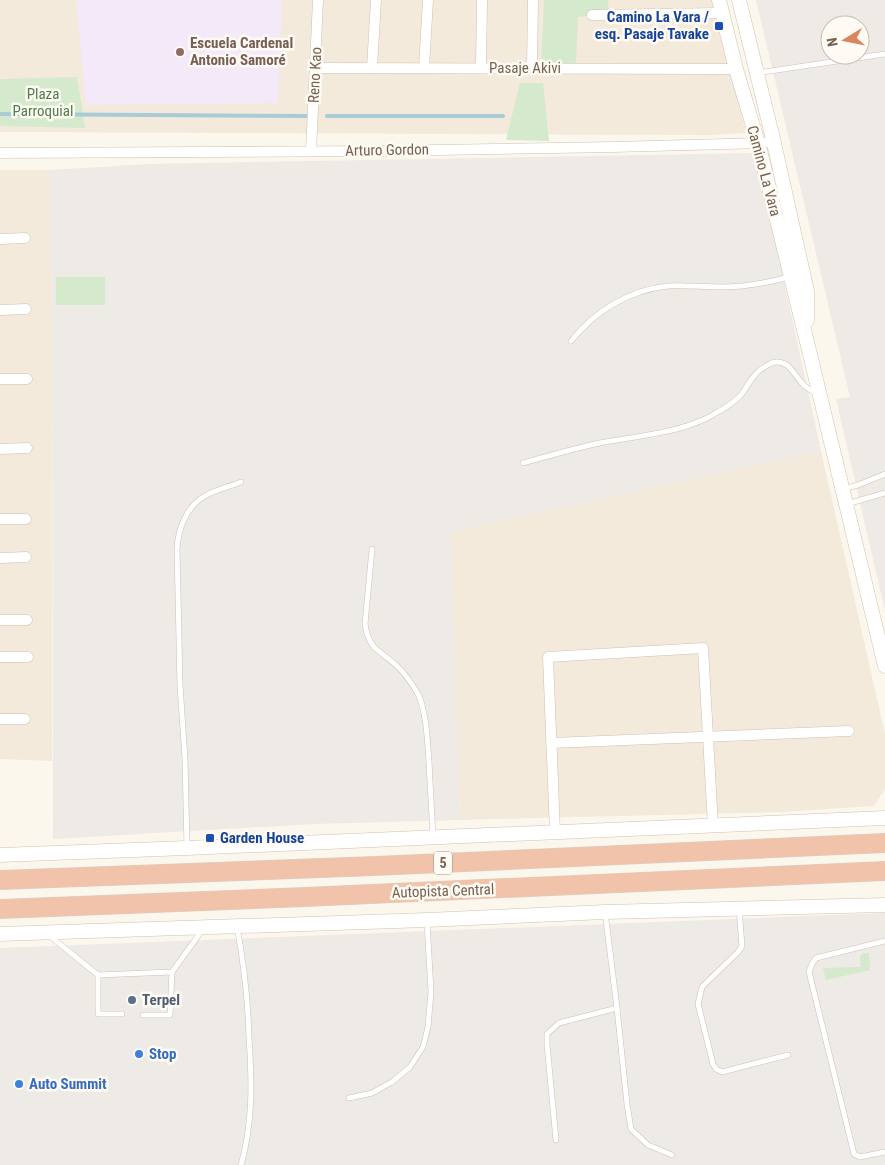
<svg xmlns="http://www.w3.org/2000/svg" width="885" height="1165" viewBox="0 0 885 1165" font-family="'Roboto Condensed',sans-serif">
	<rect width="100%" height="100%" fill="#fcf7ed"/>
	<g fill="#f3eadc">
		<polygon points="0,0 715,0 746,133 709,135 0,132"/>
		<polygon points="0,170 50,170 52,324 52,761 0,759"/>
		<polygon points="821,451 885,734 885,789 874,806 782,812 460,820 450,532"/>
	</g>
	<g fill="#eeeae5" fill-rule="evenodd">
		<path d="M756 0H885V611L836 399 850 397ZM830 25H860V55H830Z"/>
		<polygon points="756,153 821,451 451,532 460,820 314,824 53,839 52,324 50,170 149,164"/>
		<polygon points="885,913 885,1165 0,1165 0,948"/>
	</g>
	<polygon fill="#f4e9f9" points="76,0 282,0 278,103 86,105"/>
	<g fill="#d5e9cc">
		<polygon points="544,0 608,0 609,13 578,17 576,64 541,67"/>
		<polygon points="77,77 85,128 0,126 0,79"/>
		<polygon points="520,83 543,83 549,141 506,140"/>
		<rect x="56" y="277" width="49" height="28"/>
		<polygon points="862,953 869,953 870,970 826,980 823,968 861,967 860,958"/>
	</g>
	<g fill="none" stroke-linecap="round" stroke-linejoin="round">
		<g stroke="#a9cbd6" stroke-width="4">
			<polyline points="0,114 307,116"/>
			<polyline points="327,116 503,116"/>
		</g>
		<g stroke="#cec1b3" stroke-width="6">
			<g id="lane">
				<polyline points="757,73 885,54"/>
				<path d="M571 341C595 311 629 290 668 286 686 285 703 287 721 287 744 287 767 283 789 277"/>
				<path d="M523 463C549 456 575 448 600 443 636 436 674 434 707 418 718 412 730 406 739 397 749 386 751 374 766 366 769 364 773 362 777 362 790 362 794 375 802 383 806 388 812 391 817 394"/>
				<polyline points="843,489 858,485 885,474"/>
				<polyline points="847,504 885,493"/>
				<path d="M372 549 365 624C369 650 379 650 396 665 406 674 413 685 419 696 427 717 427 739 429 761 430 786 432 812 433 838"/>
				<path d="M187 848 185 759 180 685 177 549C178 529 186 508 203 497 214 490 229 487 241 482"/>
				<polyline points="739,909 742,946 738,952 702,987 698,1004 713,1064 716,1069 722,1072 788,1055"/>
				<polyline points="605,912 617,1008 627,1104 631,1129 648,1145 672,1155"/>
				<path d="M237 927C244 964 248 1001 249 1038 252 1081 253 1123 241 1165"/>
				<polyline points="50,936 98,975 172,972 203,929"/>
				<polyline points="885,941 816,958 812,964 809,972 854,1154 860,1157 885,1152"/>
				<polyline points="98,975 98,1014 122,1014"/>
				<polyline points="143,1015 170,1015 172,972"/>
				<polyline points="349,1098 372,1093 392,1082 410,1067 423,1047 428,1027 431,992 427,921"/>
				<polyline points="556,1140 547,1044 547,1034 559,1023 617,1008"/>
			</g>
		</g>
		<g stroke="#cec1b3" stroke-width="11">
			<g id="street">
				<polyline points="592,15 722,13"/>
				<polyline points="315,68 736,69"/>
				<polyline points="372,68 376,0"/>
				<polyline points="424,68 428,0"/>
				<polyline points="481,68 482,0"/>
				<polyline points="532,68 533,0"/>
				<polyline points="311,151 318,0"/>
				<polyline points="0,153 377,151 613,147 764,143"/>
				<polyline points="0,239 25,238"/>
				<polyline points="0,310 26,309"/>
				<polyline points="0,379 27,379"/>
				<polyline points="0,449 27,448"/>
				<polyline points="0,519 26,519"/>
				<polyline points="0,558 26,557"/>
				<polyline points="0,620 27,620"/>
				<polyline points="0,657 28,657"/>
				<polyline points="0,719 25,719"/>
				<polyline points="551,743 849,731"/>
				<polyline points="555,832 548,657 703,648 713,826"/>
			</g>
		</g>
		<g stroke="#d0c2b1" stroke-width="15">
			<g id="secondary">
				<polyline points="719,0 736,69 758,143 807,342 885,666"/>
				<polyline points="739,0 774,143 807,291 807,321"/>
				<polyline points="0,855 187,848 885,818"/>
				<polyline points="0,934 427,920 605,912 885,905"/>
			</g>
		</g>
		<g stroke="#d9d3ce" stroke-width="20">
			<g id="highway">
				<polyline points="0,880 375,866 885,843"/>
				<polyline points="0,909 305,897 885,871"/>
			</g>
		</g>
		<use href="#lane" stroke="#fff" stroke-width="5"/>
		<use href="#street" stroke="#fff" stroke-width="10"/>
		<use href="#secondary" stroke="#fff" stroke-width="14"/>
		<use href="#highway" stroke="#f0c3aa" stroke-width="19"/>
	</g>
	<g fill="#1a4fb4" stroke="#fefbf4" stroke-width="2">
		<rect x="714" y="21" width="10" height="10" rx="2.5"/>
		<rect x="205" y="833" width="10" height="10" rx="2.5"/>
	</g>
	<circle fill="#8d6e63" stroke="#fefbf4" stroke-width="2" cx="180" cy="52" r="5"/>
	<circle fill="#5c6f8a" stroke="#fefbf4" stroke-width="2" cx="132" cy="1000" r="5"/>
	<g fill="#3f7fe0" stroke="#fefbf4" stroke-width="2">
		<circle cx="139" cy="1054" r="5"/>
		<circle cx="19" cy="1084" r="5"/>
	</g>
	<g text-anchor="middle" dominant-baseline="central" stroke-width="5" stroke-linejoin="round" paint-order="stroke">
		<rect fill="#fefbf4" stroke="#9f9082" stroke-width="1" x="434" y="851.5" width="18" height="23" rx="4"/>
		<g font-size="14" font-weight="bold" fill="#766251">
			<text x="443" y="863">5</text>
		</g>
		<g font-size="15" font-weight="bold" fill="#164399" stroke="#fefbf4" text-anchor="end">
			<text x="709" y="17">Camino La Vara /<tspan x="709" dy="17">esq. Pasaje Tavake</tspan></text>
			<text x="220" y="838" text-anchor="start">Garden House</text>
		</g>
		<g font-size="15" font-weight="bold" fill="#785e54" stroke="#fefbf4" text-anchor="start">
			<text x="190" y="43">Escuela Cardenal<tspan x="190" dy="17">Antonio Samoré</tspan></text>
		</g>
		<g font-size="15" fill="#766251" stroke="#fefbf4">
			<text x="525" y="68">Pasaje Akivi</text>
			<text transform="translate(315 75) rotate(-87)">Reno Kao</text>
			<text transform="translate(387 150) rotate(-1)">Arturo Gordon</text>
			<text transform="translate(764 171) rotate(75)">Camino La Vara</text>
			<text transform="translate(443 891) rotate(-2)">Autopista Central</text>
		</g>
		<g font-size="15" fill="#537b49" stroke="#fefbf4">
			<text x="43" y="94">Plaza<tspan x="43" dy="17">Parroquial</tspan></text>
		</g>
		<g font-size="15" font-weight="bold" fill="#4e5e75" stroke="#fefbf4" text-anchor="start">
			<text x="142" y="1000">Terpel</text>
		</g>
		<g font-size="15" font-weight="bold" fill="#366cbe" stroke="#fefbf4" text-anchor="start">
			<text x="149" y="1054">Stop</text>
			<text x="29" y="1084">Auto Summit</text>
		</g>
	</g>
	<g transform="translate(845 40) rotate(260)"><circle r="24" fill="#fefbf4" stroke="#c8beb3"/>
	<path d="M0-4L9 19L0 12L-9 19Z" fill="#db855d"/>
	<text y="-8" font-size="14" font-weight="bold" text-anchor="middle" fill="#766251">N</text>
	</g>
</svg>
